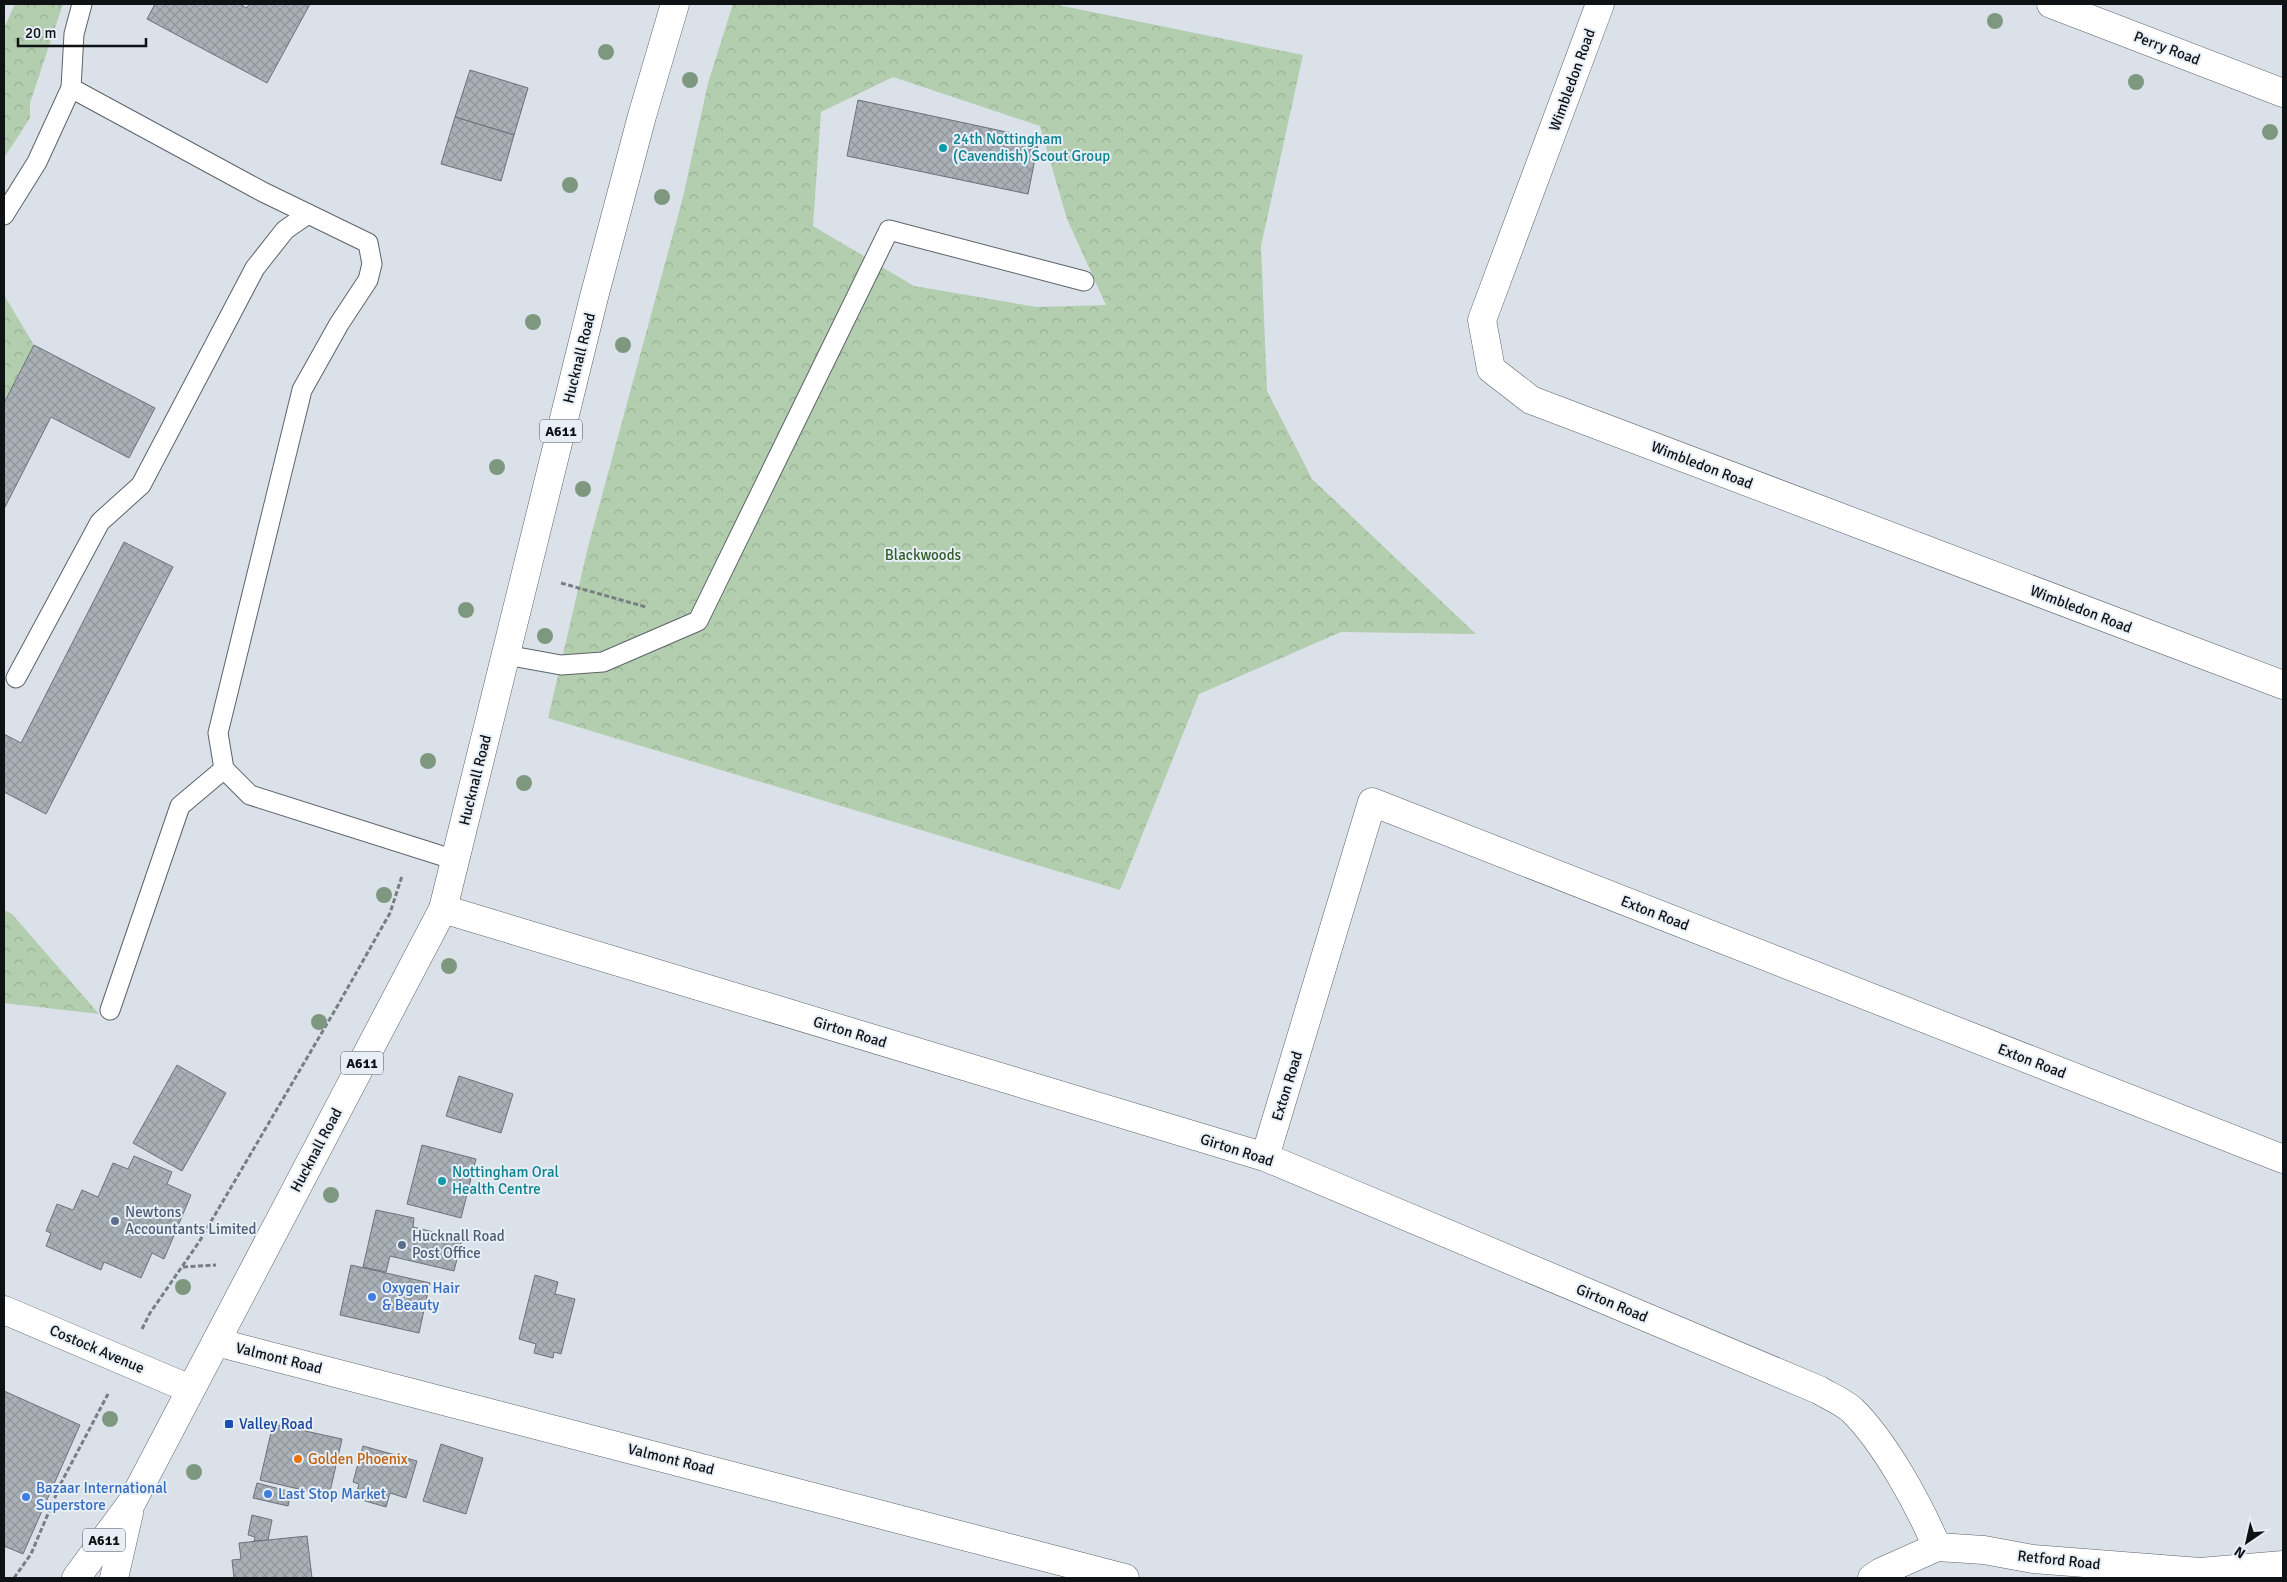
<svg xmlns="http://www.w3.org/2000/svg" width="2287" height="1582" viewBox="0 0 2287 1582" font-family="Signika,sans-serif">
	<defs>
		<pattern id="forest-crowns" width="20" height="18" patternUnits="userSpaceOnUse" patternTransform="scale(1.25)"><rect width="20" height="18" fill="#b3ceae"/><path d="M2 6a3 3 0 1 1 6 0M12 15a3 3 0 1 1 6 0" fill="none" stroke="#99b095"/></pattern>
		<pattern id="building-cross-hatch" width="8" height="8" patternUnits="userSpaceOnUse" patternTransform="scale(1.25)"><rect width="8" height="8" fill="#a9b0b7"/><path d="M0 0l8 8M0 8l8-8" fill="none" stroke="#90969c"/></pattern>
	</defs>
	<rect width="100%" height="100%" fill="#dae1e9"/>
	<g fill="url(#forest-crowns)" fill-rule="evenodd">
		<polygon points="15,4 63,4 30,103 30,118 4,158 4,28"/>
		<path d="M733 4H1053L1303 55 1261 246 1267 391 1312 479 1476 634 1341 632 1199 694 1120 890 548 718 588 547 683 197 708 83ZM893 77 1040 126 1067 219 1106 305 1037 307 914 286 813 226 821 112Z"/>
		<polygon points="4,295 34,345 4,403"/>
		<polygon points="4,910 12,914 99,1014 4,1003"/>
	</g>
	<g fill="url(#building-cross-hatch)" stroke="#6b7279">
		<polygon points="155,4 239,4 247,8 249,4 310,4 267,83 147,19"/>
		<polygon points="470,70 528,88 514,135 455,117"/>
		<polygon points="858,100 1039,139 1028,194 847,156"/>
		<polygon points="455,117 514,135 501,181 441,164"/>
		<polygon points="34,345 155,408 129,458 51,417 4,509 4,403"/>
		<polygon points="124,542 173,567 46,814 4,792 4,734 21,743"/>
		<polygon points="177,1065 226,1093 182,1171 133,1143"/>
		<polygon points="459,1076 513,1094 501,1133 446,1116"/>
		<polygon points="422,1145 476,1159 461,1218 407,1204"/>
		<polygon points="134,1156 172,1172 167,1184 191,1195 164,1259 152,1253 141,1278 104,1262 101,1270 46,1246 51,1233 46,1231 57,1204 73,1210 82,1190 98,1197 113,1163 128,1169"/>
		<polygon points="376,1210 414,1218 413,1227 462,1239 454,1271 390,1256 386,1272 363,1267"/>
		<polygon points="351,1265 430,1283 419,1333 340,1315"/>
		<polygon points="535,1275 558,1282 555,1294 575,1299 561,1354 554,1352 553,1358 534,1353 536,1344 519,1339"/>
		<polygon points="4,1391 80,1425 23,1554 4,1546"/>
		<polygon points="273,1424 342,1439 329,1496 260,1480"/>
		<polygon points="441,1444 483,1458 466,1514 423,1501"/>
		<polygon points="363,1446 417,1461 406,1498 390,1493 386,1507 355,1498 359,1484 353,1482"/>
		<polygon points="257,1483 291,1492 288,1506 253,1498"/>
		<polygon points="252,1515 272,1520 268,1540 254,1541 255,1537 248,1535"/>
		<polygon points="307,1536 312,1578 234,1578 232,1560 241,1559 239,1543"/>
	</g>
	<g fill="none" stroke-linecap="round" stroke-linejoin="round">
		<g stroke="#5d636a" stroke-width="21">
			<g id="service">
				<polyline points="71,88 263,192 368,243 372,264 368,280 339,324 302,390 218,733 224,769 250,795 455,860"/>
				<polyline points="4,215 37,162 71,88 74,34 82,4"/>
				<polyline points="506,655 561,665 603,662 698,621 889,230 1084,281"/>
				<polyline points="16,678 100,522 141,485 255,268 285,230 308,214"/>
				<polyline points="110,1010 180,806 224,769"/>
			</g>
		</g>
		<g stroke="#5d636a" stroke-width="29">
			<g id="minor">
				<polyline points="1600,4 1482,320 1491,369 1531,400 2283,685"/>
				<path d="M443 909 1265 1157 1819 1390C1829 1396 1843 1402 1852 1410 1885 1442 1919 1505 1937 1547"/>
				<polyline points="1265,1157 1372,802 2283,1159"/>
				<polyline points="4,1310 190,1389"/>
				<polyline points="216,1342 1125,1578"/>
				<polyline points="1872,1578 1881,1572 1937,1547 1984,1550 2033,1559 2200,1572 2283,1565"/>
			</g>
		</g>
		<g stroke="#5d636a" stroke-width="29">
			<polyline id="tertiary" points="2051,4 2283,93"/>
		</g>
		<g stroke="#5d636a" stroke-width="29">
			<g id="primary">
				<polyline points="76,1578 132,1502 443,909 594,297 642,116 675,4"/>
				<polyline points="114,1578 129,1513"/>
			</g>
		</g>
		<g stroke="#797e83" stroke-width="3" stroke-dasharray="5 2.5" stroke-linecap="butt">
			<polyline points="561,583 646,607"/>
			<polyline points="183,1267 216,1265"/>
			<polyline points="142,1329 150,1313 199,1242 338,1005 390,913 402,876"/>
			<polyline points="14,1578 31,1554 61,1483 108,1394"/>
		</g>
		<use href="#service" stroke="#fff" stroke-width="19"/>
		<use href="#minor" stroke="#fff" stroke-width="28"/>
		<use href="#tertiary" stroke="#fff" stroke-width="28"/>
		<use href="#primary" stroke="#fff" stroke-width="28"/>
	</g>
	<g fill="#7e9880">
		<circle cx="1995" cy="21" r="8"/>
		<circle cx="606" cy="52" r="8"/>
		<circle cx="690" cy="80" r="8"/>
		<circle cx="2136" cy="82" r="8"/>
		<circle cx="2270" cy="132" r="8"/>
		<circle cx="570" cy="185" r="8"/>
		<circle cx="662" cy="197" r="8"/>
		<circle cx="533" cy="322" r="8"/>
		<circle cx="623" cy="345" r="8"/>
		<circle cx="497" cy="467" r="8"/>
		<circle cx="583" cy="489" r="8"/>
		<circle cx="466" cy="610" r="8"/>
		<circle cx="545" cy="636" r="8"/>
		<circle cx="428" cy="761" r="8"/>
		<circle cx="524" cy="783" r="8"/>
		<circle cx="384" cy="895" r="8"/>
		<circle cx="449" cy="966" r="8"/>
		<circle cx="319" cy="1022" r="8"/>
		<circle cx="331" cy="1195" r="8"/>
		<circle cx="183" cy="1287" r="8"/>
		<circle cx="110" cy="1419" r="8"/>
		<circle cx="194" cy="1472" r="8"/>
	</g>
	<g fill="#0f9aa8" stroke="#e7eef6" stroke-width="2">
		<circle cx="943" cy="148" r="5"/>
		<circle cx="442" cy="1181" r="5"/>
	</g>
	<g fill="#5c6f8a" stroke="#e7eef6" stroke-width="2">
		<circle cx="115" cy="1221" r="5"/>
		<circle cx="402" cy="1245" r="5"/>
	</g>
	<g fill="#3f7fe0" stroke="#e7eef6" stroke-width="2">
		<circle cx="372" cy="1297" r="5"/>
		<circle cx="268" cy="1494" r="5"/>
		<circle cx="26" cy="1497" r="5"/>
	</g>
	<rect fill="#1a4fb4" stroke="#e7eef6" stroke-width="2" x="224" y="1419" width="10" height="10" rx="2.5"/>
	<circle fill="#e8710a" stroke="#e7eef6" stroke-width="2" cx="298" cy="1459" r="5"/>
	<g text-anchor="middle" dominant-baseline="central" stroke-width="4" stroke-linejoin="round" paint-order="stroke">
		<g fill="#e7eef6" stroke="#505458" stroke-width="1">
			<rect x="540" y="419.5" width="42" height="23" rx="4"/>
			<rect x="341" y="1051.5" width="42" height="23" rx="4"/>
			<rect x="83" y="1528.5" width="42" height="23" rx="4"/>
		</g>
		<g font-size="14" font-weight="bold" fill="#0f1214">
			<text x="561" y="431">A611</text>
			<text x="362" y="1063">A611</text>
			<text x="104" y="1540">A611</text>
		</g>
		<g font-size="15" fill="#0f1214" stroke="#e7eef6">
			<text transform="translate(2167 48) rotate(21)">Perry Road</text>
			<text transform="translate(1572 80) rotate(-70)">Wimbledon Road</text>
			<text transform="translate(579 358) rotate(-76)">Hucknall Road</text>
			<text transform="translate(1702 465) rotate(21)">Wimbledon Road</text>
			<text transform="translate(2081 609) rotate(21)">Wimbledon Road</text>
			<text transform="translate(475 780) rotate(-76)">Hucknall Road</text>
			<text transform="translate(1655 913) rotate(21)">Exton Road</text>
			<text transform="translate(850 1032) rotate(17)">Girton Road</text>
			<text transform="translate(2032 1061) rotate(21)">Exton Road</text>
			<text transform="translate(1287 1086) rotate(-73)">Exton Road</text>
			<text transform="translate(316 1150) rotate(-62)">Hucknall Road</text>
			<text transform="translate(1237 1150) rotate(18)">Girton Road</text>
			<text transform="translate(1612 1303) rotate(23)">Girton Road</text>
			<text transform="translate(97 1349) rotate(23)">Costock Avenue</text>
			<text transform="translate(279 1358) rotate(14)">Valmont Road</text>
			<text transform="translate(671 1459) rotate(14)">Valmont Road</text>
			<text transform="translate(2059 1560) rotate(6)">Retford Road</text>
		</g>
		<g font-size="15" fill="#0d838f" stroke="#e7eef6" text-anchor="start">
			<text x="953" y="139">24th Nottingham<tspan x="953" dy="17">(Cavendish) Scout Group</tspan></text>
			<text x="452" y="1172">Nottingham Oral<tspan x="452" dy="17">Health Centre</tspan></text>
		</g>
		<g font-size="15" fill="#335c2a" stroke="#e7eef6">
			<text x="923" y="555">Blackwoods</text>
		</g>
		<g font-size="15" fill="#4e5e75" stroke="#e7eef6" text-anchor="start">
			<text x="125" y="1212">Newtons<tspan x="125" dy="17">Accountants Limited</tspan></text>
			<text x="412" y="1236">Hucknall Road<tspan x="412" dy="17">Post Office</tspan></text>
		</g>
		<g font-size="15" fill="#366cbe" stroke="#e7eef6" text-anchor="start">
			<text x="382" y="1288">Oxygen Hair<tspan x="382" dy="17">&amp; Beauty</tspan></text>
			<text x="36" y="1488">Bazaar International<tspan x="36" dy="17">Superstore</tspan></text>
			<text x="278" y="1494">Last Stop Market</text>
		</g>
		<g font-size="15" fill="#164399" stroke="#e7eef6" text-anchor="start">
			<text x="239" y="1424">Valley Road</text>
		</g>
		<g font-size="15" fill="#c56008" stroke="#e7eef6" text-anchor="start">
			<text x="308" y="1459">Golden Phoenix</text>
		</g>
	</g>
	<rect width="2287" height="1582" fill="none" stroke="#0f1214" stroke-width="10"/>
	<g transform="translate(2247 1542) rotate(214)" stroke="#e7eef6" stroke-width="4" paint-order="stroke">
	<path d="M0-4L9 19L0 12L-9 19Z" fill="#0f1214"/>
	<text y="-8" font-size="14" font-weight="bold" text-anchor="middle" fill="#0f1214">N</text>
	</g>
	<path d="M18 38v8h128v-8" fill="none" stroke="#0f1214" stroke-width="2.5"/>
	<text x="25" y="38" font-size="15" fill="#0f1214" stroke="#e7eef6" stroke-width="4" paint-order="stroke">20 m</text>
</svg>
